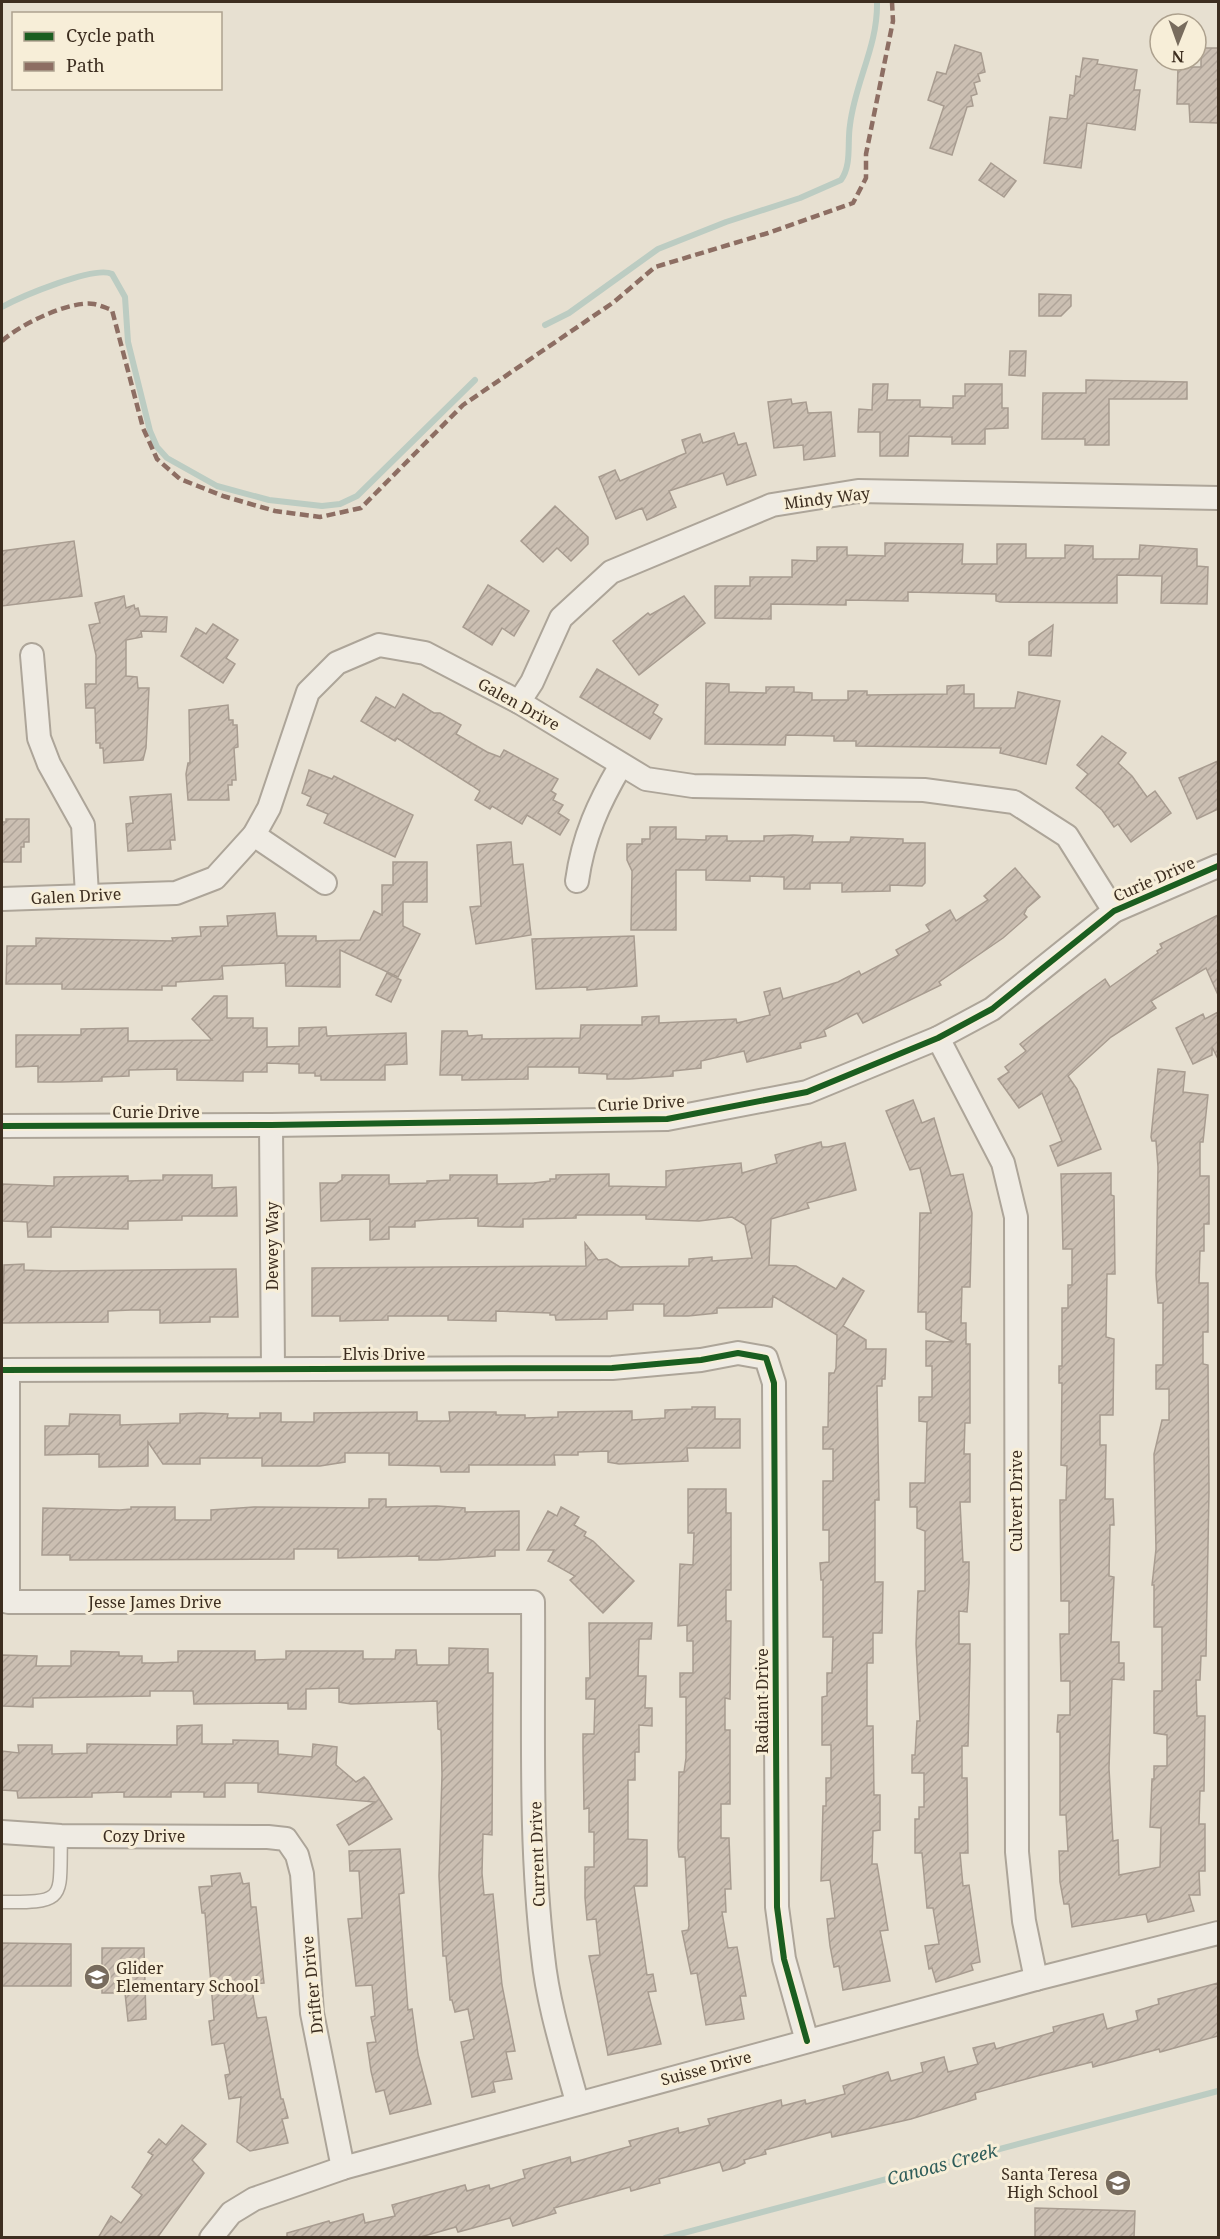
<svg xmlns="http://www.w3.org/2000/svg" width="1220" height="2239" viewBox="0 0 1220 2239" font-family="'Noto Serif',serif">
	<defs>
		<pattern id="building-hatch" width="6" height="6" patternUnits="userSpaceOnUse" patternTransform="scale(1.5)"><rect width="6" height="6" fill="#cbbfb2"/><path d="M-1 1l2-2M0 6l6-6M5 7l2-2" fill="none" stroke="#afa499"/></pattern>
	</defs>
	<rect width="100%" height="100%" fill="#e7e0d1"/>
	<g fill="none" stroke-linecap="round" stroke-linejoin="round">
		<g stroke="#bcccc2" stroke-width="6">
			<path d="M2 307C20 297 95 265 112 274L125 297 128 342 150 431 157 447 167 458 217 486 269 500 322 506 340 504 357 496 475 380"/>
			<path d="M545 325 569 313 658 249 726 222 800 198 841 180C852 165 847 143 850 125 855 82 878 46 877 2"/>
			<polyline points="665,2238 1218,2091"/>
		</g>
	</g>
	<g fill="url(#building-hatch)" stroke="#a89c90" stroke-width="1.5">
		<polygon points="955,45 981,53 985,72 978,74 980,81 974,83 977,94 971,96 973,106 967,107 952,155 930,148 944,106 928,100 937,72 946,74"/>
		<polygon points="1201,48 1218,48 1218,123 1190,122 1189,104 1177,104 1178,67 1201,67"/>
		<polygon points="1083,58 1098,60 1097,64 1137,70 1134,90 1140,90 1135,130 1087,123 1081,168 1044,163 1050,117 1067,119 1070,95 1074,96 1076,76 1080,77"/>
		<polygon points="991,163 1016,181 1004,197 979,180"/>
		<polygon points="1039,294 1071,295 1071,306 1061,316 1039,316"/>
		<polygon points="1010,351 1026,351 1025,376 1009,375"/>
		<polygon points="1086,380 1187,382 1187,399 1109,399 1109,445 1085,445 1085,439 1042,439 1043,393 1086,393"/>
		<polygon points="873,384 888,384 887,400 920,400 920,407 953,408 953,396 965,396 965,384 1002,384 1002,408 1008,408 1008,428 985,429 985,444 952,444 952,437 909,436 908,456 880,456 880,432 858,432 859,409 872,410"/>
		<polygon points="791,399 792,404 806,402 808,413 831,412 835,456 804,460 803,445 774,448 768,402"/>
		<polygon points="734,433 738,445 746,443 756,475 727,485 723,473 669,491 676,507 647,520 642,508 616,519 599,477 615,470 620,481 686,453 682,440 700,434 703,443"/>
		<polygon points="555,506 588,537 588,544 571,561 557,548 543,562 521,541"/>
		<polygon points="74,541 82,596 2,606 2,551"/>
		<polygon points="885,543 963,544 962,564 997,564 997,544 1026,544 1026,558 1065,558 1065,545 1093,546 1093,559 1139,559 1140,545 1197,549 1197,566 1208,567 1207,604 1161,603 1162,576 1117,575 1117,603 1000,602 996,601 996,594 908,592 908,601 846,600 846,605 771,604 771,619 715,618 715,586 750,586 750,577 792,577 792,560 817,561 817,547 847,547 847,555 885,556"/>
		<polygon points="488,585 529,611 514,636 502,628 492,645 463,627"/>
		<polygon points="124,596 126,608 134,605 135,609 138,608 140,616 167,617 166,632 141,631 142,637 126,640 126,676 137,677 138,688 149,688 146,748 143,760 104,763 103,748 100,748 100,743 96,743 95,708 86,708 85,684 96,684 96,655 89,625 100,623 95,603"/>
		<polygon points="684,596 705,623 639,675 613,641 648,613 650,615"/>
		<polygon points="213,624 238,640 226,658 235,664 223,683 181,656 196,628 206,634"/>
		<polygon points="1053,625 1051,656 1029,655 1029,642"/>
		<polygon points="597,669 658,705 653,713 662,719 650,739 580,697"/>
		<polygon points="706,683 729,684 729,692 766,693 766,687 794,687 794,692 812,693 812,700 848,700 848,691 867,691 867,695 947,694 947,686 964,685 964,694 974,694 974,708 1015,708 1018,692 1060,701 1046,764 1000,753 1001,748 856,746 856,741 834,741 834,736 786,735 785,745 705,744"/>
		<polygon points="403,694 434,713 440,713 461,725 456,734 487,752 500,757 504,750 558,779 551,791 556,794 553,800 563,805 558,813 569,820 560,835 527,815 522,824 492,806 490,809 475,800 480,791 471,785 397,738 395,741 361,721 376,697 395,708"/>
		<polygon points="228,705 229,720 233,720 233,725 237,725 238,747 234,748 236,780 232,780 232,785 228,785 229,800 188,800 186,774 188,763 190,763 189,710"/>
		<polygon points="1102,736 1126,753 1118,763 1132,776 1147,797 1155,791 1171,813 1131,842 1118,824 1114,827 1102,810 1076,788 1088,774 1077,765"/>
		<polygon points="1218,761 1218,809 1197,819 1179,778"/>
		<polygon points="309,770 332,779 334,776 413,815 395,857 324,823 328,814 307,805 311,797 302,793"/>
		<polygon points="171,794 175,840 170,840 171,849 128,851 126,824 133,823 130,797"/>
		<polygon points="6,819 29,819 29,842 24,842 24,847 21,847 21,862 2,862 2,822 6,822"/>
		<polygon points="650,827 676,827 676,839 706,840 706,836 727,836 727,841 764,841 764,836 794,835 813,836 812,842 850,842 851,837 903,839 903,843 925,843 925,883 922,886 890,885 890,891 842,892 842,883 810,883 810,889 784,889 784,877 750,876 750,881 706,880 706,870 676,870 676,930 631,930 632,871 627,860 627,844 642,844 642,839 650,839"/>
		<polygon points="511,842 513,865 523,864 531,935 476,944 470,907 481,906 477,845"/>
		<polygon points="393,862 427,862 427,902 403,902 403,926 420,934 398,977 340,950 340,987 286,986 285,963 222,966 223,979 176,982 176,986 162,986 162,990 62,989 62,984 6,984 7,946 36,946 36,938 173,941 172,938 201,936 200,927 228,926 227,916 275,913 277,936 316,936 316,941 360,940 374,911 382,915 382,885 393,885"/>
		<polygon points="1015,868 1040,897 1027,908 1024,914 1027,917 1003,938 939,982 941,985 863,1023 857,1013 824,1030 826,1036 800,1043 801,1048 747,1062 744,1051 701,1061 701,1068 673,1071 673,1076 629,1079 607,1079 607,1074 579,1073 579,1067 528,1067 528,1079 462,1080 462,1075 440,1075 442,1031 467,1031 468,1036 482,1035 482,1039 580,1038 581,1025 642,1025 642,1017 659,1016 659,1023 736,1019 737,1023 770,1015 764,992 780,988 783,999 838,982 859,971 861,975 899,955 896,950 930,931 926,925 950,910 956,921 988,900 984,896"/>
		<polygon points="1218,915 1218,995 1206,968 1151,1001 1156,1008 1111,1037 1068,1076 1077,1089 1101,1149 1058,1166 1050,1146 1062,1141 1042,1093 1019,1108 998,1079 1009,1072 1005,1067 1026,1051 1020,1044 1083,995 1105,979 1110,987 1158,953 1157,951 1162,948 1160,944"/>
		<polygon points="634,936 637,986 587,990 587,987 536,989 532,939"/>
		<polygon points="387,973 401,980 391,1002 376,995"/>
		<polygon points="214,996 227,996 227,1018 253,1018 253,1028 267,1028 267,1047 299,1046 299,1028 326,1027 327,1036 406,1033 407,1064 385,1065 385,1080 321,1080 321,1076 315,1076 315,1073 299,1073 299,1064 267,1063 267,1072 243,1072 243,1081 177,1080 177,1069 129,1070 129,1076 102,1077 102,1081 60,1082 38,1082 38,1066 16,1067 16,1035 81,1035 81,1029 128,1028 128,1041 212,1040 192,1019"/>
		<polygon points="1218,1012 1218,1059 1212,1047 1212,1055 1193,1064 1176,1028 1203,1014 1205,1019"/>
		<polygon points="1158,1069 1185,1072 1183,1092 1208,1095 1203,1142 1200,1142 1200,1176 1209,1176 1209,1224 1204,1224 1204,1251 1200,1251 1199,1283 1208,1283 1208,1332 1203,1332 1203,1364 1208,1365 1209,1491 1206,1656 1201,1656 1200,1680 1196,1680 1197,1716 1205,1716 1204,1791 1200,1791 1199,1824 1205,1824 1205,1871 1199,1871 1200,1895 1189,1895 1194,1911 1148,1922 1146,1914 1072,1927 1069,1904 1064,1904 1060,1882 1059,1851 1068,1851 1066,1815 1060,1815 1060,1732 1057,1732 1058,1715 1070,1715 1070,1681 1061,1681 1060,1634 1069,1634 1069,1601 1061,1601 1060,1500 1066,1500 1067,1466 1061,1465 1062,1383 1059,1383 1059,1366 1062,1366 1062,1308 1068,1308 1068,1285 1072,1285 1072,1249 1063,1249 1061,1174 1111,1173 1111,1195 1114,1196 1115,1274 1107,1274 1106,1337 1114,1339 1113,1415 1100,1415 1100,1445 1106,1445 1105,1499 1113,1499 1114,1525 1110,1525 1109,1576 1114,1577 1111,1642 1119,1642 1119,1663 1124,1663 1124,1680 1112,1679 1109,1768 1113,1841 1118,1840 1119,1875 1160,1867 1161,1828 1150,1827 1152,1779 1154,1779 1154,1766 1167,1766 1167,1735 1154,1733 1154,1691 1162,1691 1162,1627 1154,1627 1154,1585 1152,1585 1156,1549 1154,1454 1162,1420 1169,1420 1169,1389 1156,1389 1156,1365 1163,1365 1163,1303 1158,1303 1156,1275 1158,1167 1156,1141 1152,1141 1151,1137"/>
		<polygon points="913,1100 922,1123 934,1118 951,1176 963,1174 972,1213 970,1287 962,1287 961,1323 966,1323 966,1344 970,1344 970,1423 965,1423 964,1454 970,1454 970,1502 960,1502 963,1562 969,1562 969,1583 967,1612 959,1611 959,1644 970,1644 970,1661 968,1746 962,1746 962,1778 967,1778 968,1853 960,1853 963,1886 969,1885 980,1962 971,1964 973,1970 936,1982 932,1968 929,1969 925,1946 939,1944 933,1908 927,1908 922,1853 915,1853 915,1819 919,1819 919,1807 924,1807 924,1773 912,1773 912,1755 915,1755 917,1721 920,1721 916,1644 918,1591 925,1591 925,1531 917,1528 917,1507 910,1507 910,1483 925,1483 927,1422 919,1421 919,1397 932,1397 932,1366 926,1366 926,1341 954,1342 926,1329 926,1312 918,1312 920,1213 931,1213 920,1168 910,1170 886,1111"/>
		<polygon points="821,1142 822,1147 828,1147 845,1143 856,1190 807,1203 809,1208 771,1219 769,1265 796,1266 836,1289 843,1278 864,1291 843,1326 866,1340 866,1349 886,1349 885,1379 882,1379 882,1386 877,1386 879,1500 875,1500 875,1582 883,1582 882,1633 873,1633 873,1663 867,1663 867,1726 873,1726 874,1795 880,1795 880,1830 873,1831 872,1864 877,1864 888,1930 880,1931 890,1981 843,1990 839,1966 834,1967 830,1946 827,1919 835,1918 830,1880 821,1881 823,1806 826,1806 826,1778 831,1778 831,1745 822,1745 822,1697 827,1696 827,1673 832,1673 833,1637 823,1637 823,1580 821,1580 820,1563 829,1562 829,1530 823,1530 823,1481 833,1481 833,1449 823,1449 823,1427 828,1427 829,1373 834,1373 836,1368 837,1335 773,1296 772,1307 717,1308 717,1313 688,1316 664,1316 664,1304 633,1304 633,1310 607,1311 607,1319 556,1320 555,1315 550,1315 550,1313 496,1311 496,1321 448,1320 448,1316 388,1316 388,1320 340,1321 340,1316 312,1316 312,1268 586,1266 585,1243 598,1260 607,1259 620,1267 689,1266 689,1259 712,1257 712,1261 752,1258 745,1225 732,1217 699,1221 646,1219 646,1215 576,1215 576,1218 523,1219 523,1227 506,1227 478,1226 478,1218 443,1219 415,1221 415,1227 389,1227 389,1239 370,1240 370,1219 321,1221 320,1183 337,1183 342,1180 342,1175 389,1175 389,1184 427,1183 427,1181 450,1180 450,1175 497,1175 497,1184 534,1183 550,1181 550,1179 556,1179 556,1175 609,1174 609,1186 666,1187 666,1171 741,1163 742,1173 777,1163 775,1155"/>
		<polygon points="163,1175 212,1175 212,1188 236,1187 237,1216 182,1216 182,1220 128,1221 128,1229 51,1227 51,1237 28,1237 27,1222 2,1221 2,1184 54,1186 54,1177 128,1176 128,1181 163,1180"/>
		<polygon points="24,1264 24,1270 55,1271 236,1269 238,1317 210,1317 210,1322 160,1323 160,1310 131,1310 108,1311 108,1322 2,1323 4,1265"/>
		<polygon points="692,1407 715,1407 715,1419 740,1419 740,1448 687,1448 688,1461 619,1464 608,1462 608,1451 578,1452 578,1455 554,1455 555,1465 469,1465 469,1472 441,1472 440,1466 389,1465 389,1453 345,1453 345,1462 320,1466 262,1466 262,1458 200,1458 200,1464 163,1464 148,1442 148,1466 99,1467 99,1454 45,1455 45,1426 69,1426 70,1414 120,1415 120,1425 180,1423 180,1414 201,1413 228,1414 227,1418 260,1418 260,1413 281,1413 281,1422 314,1422 314,1413 417,1412 417,1421 450,1421 449,1412 496,1412 496,1415 525,1415 525,1418 558,1417 558,1412 632,1411 632,1420 665,1418 665,1410 692,1409"/>
		<polygon points="688,1489 726,1489 726,1513 731,1513 731,1590 726,1590 726,1621 731,1621 730,1699 725,1698 725,1730 730,1730 730,1804 721,1804 721,1838 729,1838 731,1889 725,1889 726,1912 722,1912 728,1948 737,1947 746,1996 740,1996 744,2019 706,2025 697,1973 691,1974 682,1931 688,1930 689,1926 685,1857 679,1857 678,1848 679,1772 684,1772 686,1758 686,1697 680,1697 680,1673 693,1673 693,1641 687,1641 687,1625 678,1626 680,1564 693,1565 694,1533 688,1533"/>
		<polygon points="369,1499 386,1499 386,1507 437,1506 465,1508 465,1512 519,1511 519,1550 495,1550 495,1556 437,1560 419,1560 419,1556 338,1558 338,1549 294,1549 294,1559 70,1560 70,1555 42,1555 43,1508 120,1510 131,1509 131,1507 175,1507 175,1520 211,1520 211,1510 254,1507 369,1508"/>
		<polygon points="561,1507 579,1517 574,1525 586,1532 584,1536 593,1541 634,1581 603,1613 570,1580 575,1576 548,1561 554,1550 527,1550 548,1511 557,1516"/>
		<polygon points="589,1623 652,1623 651,1639 639,1639 638,1676 646,1676 645,1708 652,1708 652,1726 639,1725 639,1752 635,1752 635,1780 628,1780 628,1839 647,1840 647,1886 634,1886 647,1975 653,1974 656,1991 648,1992 661,2044 608,2055 589,1956 600,1955 596,1919 587,1920 585,1898 585,1867 594,1867 594,1832 589,1832 589,1808 584,1809 583,1751 583,1734 594,1734 595,1699 586,1699 586,1678 590,1678"/>
		<polygon points="449,1648 488,1649 488,1673 493,1673 492,1835 483,1834 482,1873 484,1895 493,1894 502,1985 515,2051 506,2052 512,2079 493,2082 495,2092 472,2097 461,2042 474,2039 468,2009 455,2012 452,2000 450,2000 446,1956 443,1956 439,1876 442,1775 441,1730 438,1729 437,1701 351,1704 339,1702 339,1688 306,1689 306,1709 288,1709 288,1703 194,1704 193,1691 150,1691 150,1696 33,1698 33,1707 2,1706 2,1655 37,1656 36,1666 71,1666 71,1651 119,1652 119,1656 142,1656 142,1663 158,1663 178,1662 178,1651 255,1651 255,1660 286,1659 286,1651 363,1651 363,1659 395,1659 396,1650 416,1650 417,1665 449,1665"/>
		<polygon points="202,1725 202,1744 233,1744 233,1740 278,1741 278,1754 312,1757 313,1744 337,1747 336,1765 356,1782 364,1777 368,1781 392,1819 349,1845 337,1825 375,1802 258,1792 258,1783 225,1783 225,1797 204,1797 204,1792 171,1792 171,1797 124,1797 124,1792 92,1793 92,1797 18,1798 17,1791 2,1790 2,1751 19,1753 18,1745 52,1745 52,1754 87,1753 87,1744 177,1745 177,1726"/>
		<polygon points="400,1849 404,1893 399,1894 408,2010 412,2009 418,2054 431,2104 390,2114 384,2090 376,2092 371,2071 367,2043 376,2042 371,2017 375,2016 372,1985 356,1986 348,1919 362,1918 359,1871 350,1871 349,1851"/>
		<polygon points="240,1873 243,1884 249,1883 251,1907 256,1907 264,1983 251,1984 257,2018 266,2017 281,2099 283,2099 288,2118 282,2119 288,2143 250,2151 237,2142 241,2097 229,2099 225,2075 230,2074 224,2043 212,2045 209,2021 214,2020 205,1913 202,1913 199,1887 212,1886 211,1876"/>
		<polygon points="2,1943 71,1944 71,1986 2,1986"/>
		<polygon points="102,1948 144,1948 146,2019 128,2021 125,1993 102,1993"/>
		<polygon points="1218,1983 1218,2036 1160,2052 1159,2049 1093,2067 1092,2062 1041,2075 975,2093 976,2099 911,2119 832,2137 831,2132 765,2150 766,2154 744,2160 745,2163 737,2167 723,2171 720,2162 659,2179 660,2183 631,2191 630,2187 554,2208 556,2213 513,2226 510,2218 458,2232 456,2227 417,2238 287,2238 287,2233 329,2221 330,2223 363,2214 365,2223 395,2216 392,2205 465,2185 467,2191 489,2185 490,2189 525,2178 523,2170 570,2157 571,2163 631,2146 629,2141 678,2128 679,2133 710,2125 708,2119 781,2100 782,2106 805,2100 806,2104 845,2094 843,2086 888,2072 891,2081 923,2072 921,2063 944,2057 948,2072 978,2064 973,2048 994,2043 996,2049 1054,2032 1053,2027 1103,2014 1107,2029 1138,2020 1136,2011 1159,2004 1158,1999"/>
		<polygon points="182,2125 206,2144 192,2160 204,2173 157,2238 98,2238 111,2216 121,2223 142,2195 132,2187 153,2155 148,2152 159,2139 166,2145"/>
		<polygon points="1035,2208 1135,2211 1134,2238 1035,2238"/>
	</g>
	<g fill="none" stroke-linecap="round" stroke-linejoin="round">
		<g stroke="#ada599" stroke-width="15">
			<path id="lane" d="M2 1902C69 1903 59 1898 61 1836"/>
		</g>
		<g stroke="#ada599" stroke-width="26">
			<g id="street">
				<polyline points="32,655 39,738 49,764 83,825 87,895"/>
				<polyline points="519,702 532,682 561,618 611,572 772,505 858,491 1218,498"/>
				<polyline points="254,835 325,883"/>
				<path d="M577 881C583 837 599 802 621 765"/>
				<polyline points="2,899 176,893 215,878 254,835 269,808 308,692 337,663 379,645 425,653 519,702 646,779 693,786 924,790 1014,802 1067,836 1114,911"/>
				<polyline points="938,1038 1003,1163 1016,1217 1017,1852 1024,1921 1036,1979"/>
				<polyline points="271,1125 273,1368"/>
				<polyline points="2,1126 271,1125 667,1119 807,1092 938,1038 992,1009 1114,911 1218,866"/>
				<polyline points="2,1370 612,1368 701,1360 738,1353 766,1358 774,1383 777,1907 784,1959 807,2041"/>
				<path d="M8 1370V1602H533C534 1720 529 1839 543 1956 548 2005 564 2054 577 2102"/>
				<polyline points="2,1832 61,1836 268,1837 286,1839 297,1855 302,1874 312,2013 343,2168"/>
				<polyline points="211,2238 231,2213 254,2199 343,2168 1036,1979 1218,1933"/>
			</g>
		</g>
		<use href="#lane" stroke="#efebe3" stroke-width="12"/>
		<use href="#street" stroke="#efebe3" stroke-width="22"/>
		<path stroke="#8d6e63" stroke-width="4.5" stroke-dasharray="9 4.5" stroke-linecap="butt" d="M2 341C19 325 70 300 94 304 100 305 106 308 112 310L143 428 157 459 180 479 223 496 275 511 320 517 361 508 463 405 614 302 655 267 768 233 853 203 866 178V154L893 21 892 2"/>
		<g stroke="#f7eed8" stroke-width="10">
			<g id="cycleway">
				<polyline points="2,1126 271,1125 667,1119 807,1092 938,1038 992,1009 1114,911 1218,866"/>
				<polyline points="2,1370 612,1368 701,1360 738,1353 766,1358 774,1383 777,1907 784,1959 807,2041"/>
			</g>
		</g>
		<use href="#cycleway" stroke="#1b5e20" stroke-width="6"/>
	</g>
	<defs>
		<g id="school-disc" transform="scale(1.35)"><circle r="9.5" fill="#786c5e" stroke="#f7eed8"/><path d="M0-5L7-2L0 1L-7-2ZM-4 1L0 2.5L4 1V4Q0 6-4 4Z" fill="#fff"/></g>
	</defs>
	<g fill-rule="evenodd">
		<use href="#school-disc" x="97" y="1977"/>
		<use href="#school-disc" x="1118" y="2183"/>
	</g>
	<g text-anchor="middle" dominant-baseline="central" stroke-width="6" stroke-linejoin="round" paint-order="stroke">
		<g font-size="16" fill="#3d2e20" stroke="#f7eed8">
			<text transform="translate(827 498) rotate(-7)">Mindy Way</text>
			<text transform="translate(519 704) rotate(29)">Galen Drive</text>
			<text transform="translate(1154 879) rotate(-24)">Curie Drive</text>
			<text transform="translate(76 896) rotate(-3)">Galen Drive</text>
			<text transform="translate(641 1103) rotate(-3)">Curie Drive</text>
			<text x="156" y="1112">Curie Drive</text>
			<text transform="translate(272 1246) rotate(-90)">Dewey Way</text>
			<text x="384" y="1354">Elvis Drive</text>
			<text transform="translate(1016 1501) rotate(-90)">Culvert Drive</text>
			<text x="155" y="1602">Jesse James Drive</text>
			<text transform="translate(762 1701) rotate(-90)">Radiant Drive</text>
			<text x="144" y="1836">Cozy Drive</text>
			<text transform="translate(537 1854) rotate(-92)">Current Drive</text>
			<text transform="translate(312 1985) rotate(-96)">Drifter Drive</text>
			<text transform="translate(706 2068) rotate(-15)">Suisse Drive</text>
		</g>
		<g font-size="16" fill="#3d2e20" stroke="#f7eed8" text-anchor="start">
			<text x="116" y="1968">Glider<tspan x="116" dy="18">Elementary School</tspan></text>
			<text x="1098" y="2174" text-anchor="end">Santa Teresa<tspan x="1098" dy="18">High School</tspan></text>
		</g>
		<g font-size="18" font-style="italic" fill="#2f5d5a" stroke="#f7eed8">
			<text transform="translate(942 2164) rotate(-15)">Canoas Creek</text>
		</g>
	</g>
	<rect width="1220" height="2239" fill="none" stroke="#3d2e20" stroke-width="6"/>
	<rect x="12" y="12" width="210" height="78" fill="#f7eed8" stroke="#ada18e" stroke-width="1.5"/>
	<rect x="24" y="32" width="30" height="9" fill="#1b5e20" stroke="#ada18e" stroke-width="1.5"/>
	<text x="66" y="42" font-size="18" fill="#3d2e20">Cycle path</text>
	<rect x="24" y="62" width="30" height="9" fill="#8d6e63" stroke="#ada18e" stroke-width="1.5"/>
	<text x="66" y="72" font-size="18" fill="#3d2e20">Path</text>
	<g transform="translate(1178 42) rotate(181)"><circle r="28" fill="#f7eed8" stroke="#ada18e" stroke-width="1.5"/>
	<path d="M0-4.5L10 22L0 15L-10 22Z" fill="#786c5e"/>
	<text y="-9" font-size="16" font-weight="bold" text-anchor="middle" fill="#3d2e20">N</text>
	</g>
</svg>
